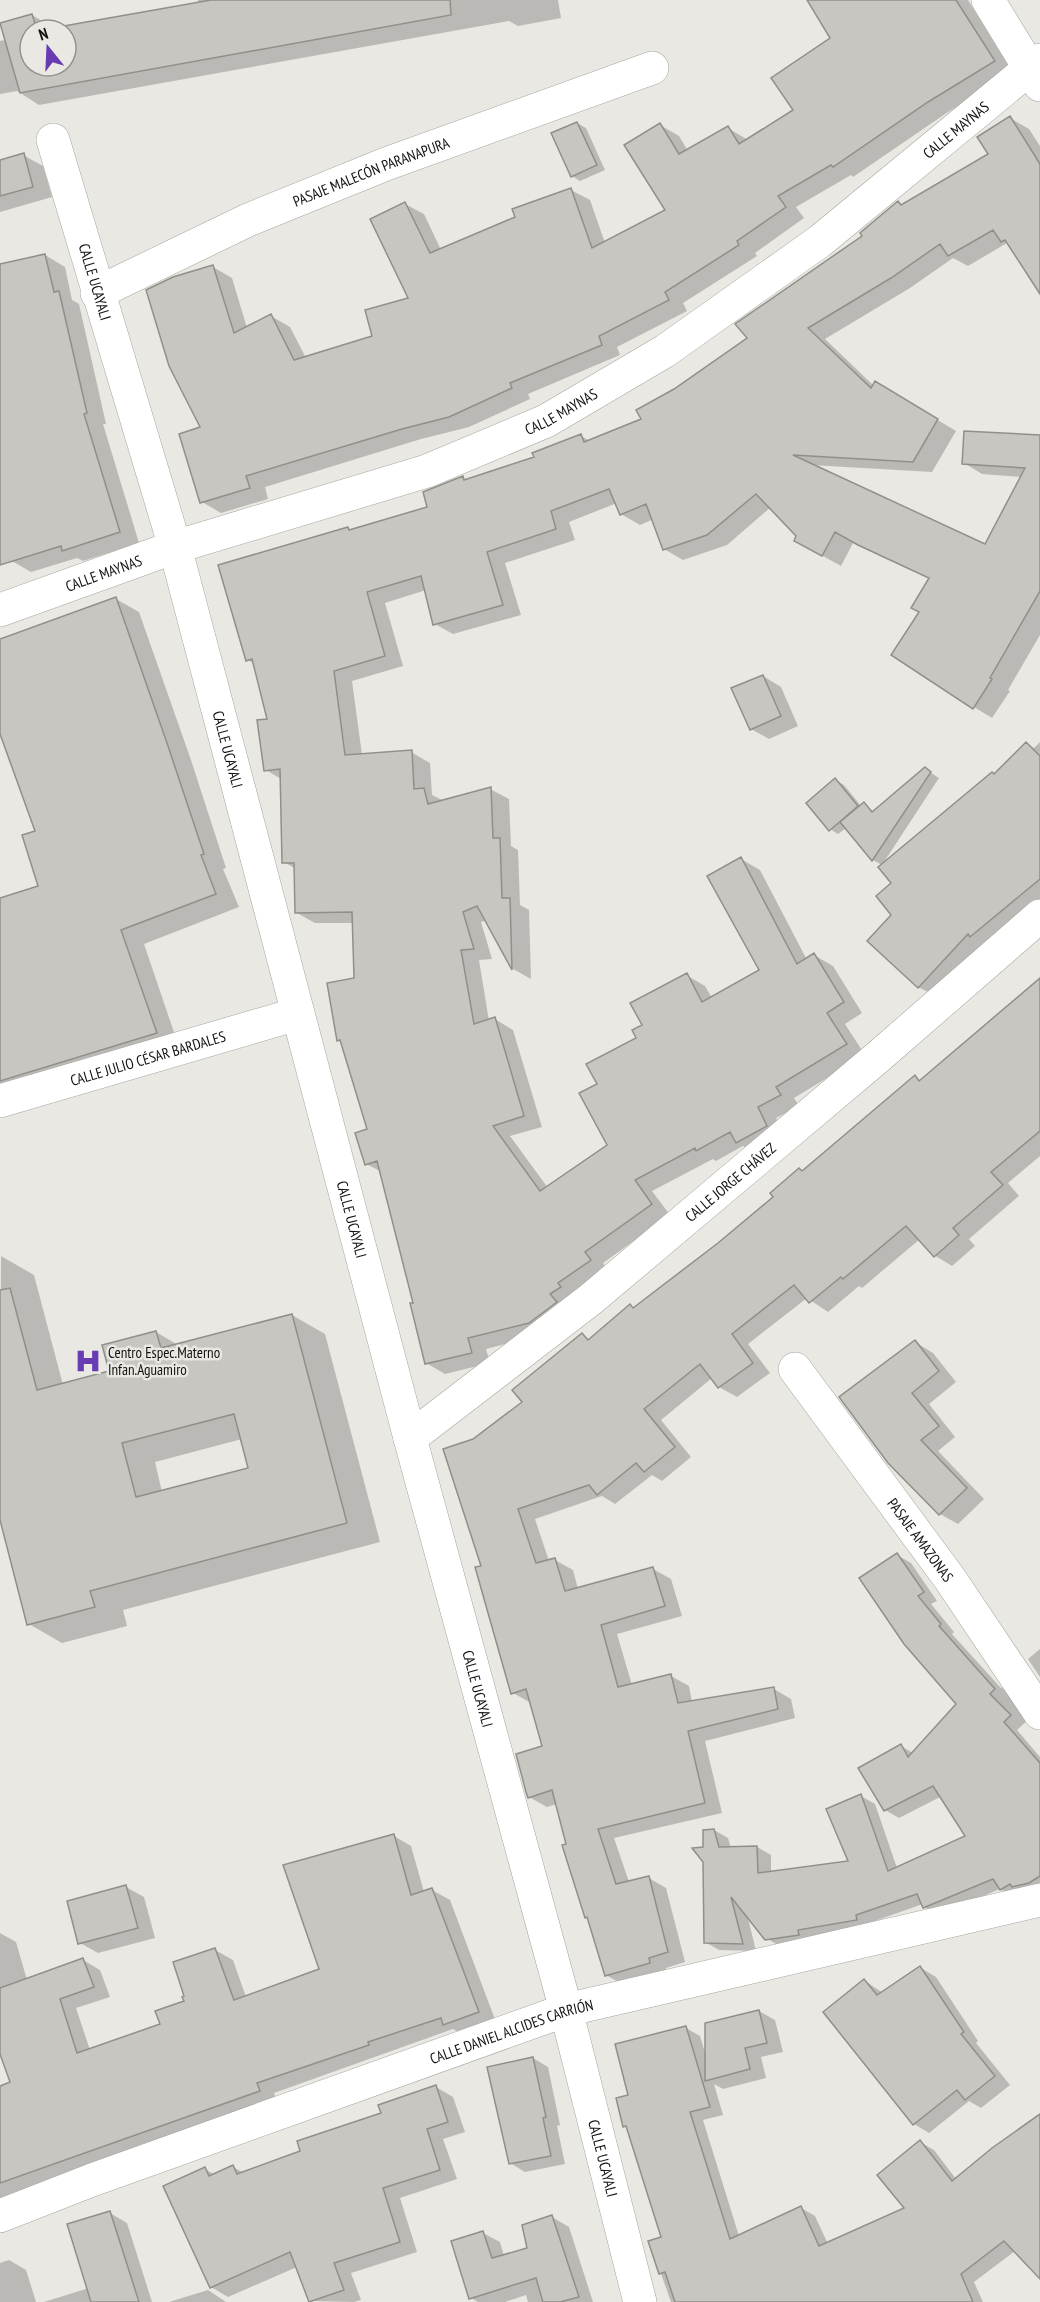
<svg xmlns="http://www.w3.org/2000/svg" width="1040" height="2302" viewBox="0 0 1040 2302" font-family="'PT Sans Narrow',sans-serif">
	<rect width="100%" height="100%" fill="#eae8e3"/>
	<g fill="#0003" fill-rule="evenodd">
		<path d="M198 0H558L561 18 518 26 509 21 39 105 17 91 0 94V41L6 40 32 15 54 28 199 4ZM30 30H66V66H30Z"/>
		<polygon points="808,0 968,0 1013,72 948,112 853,177 851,175 796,207 804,218 755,253 757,256 683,303 687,311 617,347 620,355 528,394 530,399 469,427 421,439 265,487 268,499 221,513 202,502 202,428 213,267 232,278 247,328 271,316 290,327 306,358 374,337 410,298 405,204 424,214 441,250 517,218 571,190 590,200 605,243 667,211 660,125 679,136 688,151 728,128 748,140 795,110 832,38"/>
		<polygon points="1010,118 1029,129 1040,146 1040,291 1010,245 1007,243 968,266 953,258 910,288 825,339 874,386 876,383 956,431 932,472 811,465 986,546 1022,477 982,474 964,463 1040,437 1040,635 1008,690 1010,691 992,718 974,707 921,612 930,579 878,555 854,541 841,566 814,551 771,507 727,545 683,560 664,549 654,519 640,525 621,514 617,503 569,522 575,540 505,563 521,615 453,634 435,624 426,590 385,603 403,666 352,681 362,755 411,752 430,763 432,795 444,801 490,789 509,799 511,846 518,850 520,905 529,910 531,979 513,969 487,920 481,922 492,959 479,960 489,1021 495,1019 513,1030 542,1127 510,1136 548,1188 609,1146 599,1085 638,1038 644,1025 686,975 705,986 712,998 761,970 741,859 760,870 807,960 814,955 833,966 862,1013 845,1024 865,1055 794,1098 799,1106 776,1118 786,1137 756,1153 743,1146 716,1161 713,1159 652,1191 670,1215 603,1263 608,1271 548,1333 486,1349 490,1363 445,1374 426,1363 415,1304 382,1172 366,1164 369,1130 343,1042 338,1040 355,979 354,923 315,923 297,913 296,869 284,862 281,779 266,770 269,720 255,664 248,660 348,529 352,531 429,508 463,478 467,480 536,458 581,436 590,441 643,420 674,390 749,338 864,236 898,203 903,205 990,155"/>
		<polygon points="577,123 586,128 605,170 580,181 572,176"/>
		<polygon points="23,155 43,166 52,197 0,212 0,161"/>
		<polygon points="45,255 65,267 72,300 79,304 106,424 103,424 139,543 83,561 77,558 31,572 12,561 0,505 0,266"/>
		<polygon points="116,599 139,612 191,760 226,868 223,869 239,907 144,944 179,1047 0,1102 0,900 40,887 37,832 0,729 0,640"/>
		<polygon points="763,676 781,687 798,726 769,739 751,729"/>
		<polygon points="1040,742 1040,903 936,996 918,987 893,915 893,884 1026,744 1034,748"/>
		<polygon points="925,769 939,778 882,865 873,860 846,828 838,834 830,829 835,780 844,785 861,806 864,804 874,812"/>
		<polygon points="1040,980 1040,1156 1008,1183 1019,1196 969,1239 975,1246 952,1266 934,1255 920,1239 862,1288 859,1286 828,1312 807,1298 748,1344 770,1373 737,1397 719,1387 712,1378 661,1420 691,1457 662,1481 652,1475 615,1504 602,1496 535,1519 549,1561 555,1560 573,1570 578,1589 653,1569 671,1579 682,1616 617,1634 632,1685 671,1676 689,1686 692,1702 774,1689 791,1699 795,1718 705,1741 722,1813 614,1838 629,1882 649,1878 666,1888 685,1962 666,1968 667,1973 624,1985 606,1975 557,1804 547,1807 529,1797 544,1747 531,1703 513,1693 483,1567 474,1440 524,1403 582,1335 590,1340 630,1306 635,1309 775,1198 915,1077 921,1081"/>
		<path d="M1 1256 34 1275 63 1385 111 1372 156 1332 178 1345 292 1315 325 1334 380 1542 123 1610 127 1626 62 1643 29 1624 0 1514ZM242 1439 250 1469 162 1492 155 1462Z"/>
		<polygon points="915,1342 933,1353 956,1382 929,1404 955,1437 938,1451 984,1499 958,1524 940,1514 889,1462"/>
		<polygon points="897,1555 911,1563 937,1601 931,1604 954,1632 952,1634 1000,1687 1012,1694 1029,1719 1017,1730 1040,1757 1040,1891 1015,1897 1000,1889 938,1915 924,1907 923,1904 869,1923 870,1928 781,1947 766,1938 747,1914 756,1951 719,1950 705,1942 704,1849 714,1830 728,1838 731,1848 757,1847 771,1855 771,1873 850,1862 861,1796 875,1804 897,1868 967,1836 942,1796 899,1818 885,1810 901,1746 913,1753 958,1704"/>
		<polygon points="1040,1649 1040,1677 1028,1659"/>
		<polygon points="394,1836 411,1846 424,1892 432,1890 450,1900 496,2022 462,2034 453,2029 274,2093 277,2101 0,2198 0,2087 11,2083 0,2049 0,1933 16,1942 27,1980 83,1960 100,1970 110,1997 76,2008 90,2050 162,2025 186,2002 215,1950 233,1960 246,1997 321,1970"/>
		<polygon points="126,1887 144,1897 155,1938 98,1953 80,1943"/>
		<polygon points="921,1968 936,1977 978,2041 976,2043 1010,2085 981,2108 969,2101 929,2133 914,2124 865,1981 883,1993"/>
		<polygon points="759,2011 775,2020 783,2052 761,2057 766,2078 723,2089 714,2084 723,2115 703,2120 739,2236 801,2208 815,2216 828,2244 907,2209 920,2142 934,2150 956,2179 1040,2116 1040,2272 1015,2251 974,2282 983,2302 671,2302 650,2242 663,2238 628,2128 624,2126 629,2096 686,2028 700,2036 706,2056"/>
		<polygon points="533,2058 548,2067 560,2125 557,2126 565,2164 525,2172 510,2163"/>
		<polygon points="436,2087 453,2097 465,2132 443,2139 457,2179 400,2198 417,2252 351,2273 361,2300 354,2302 309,2301 297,2267 228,2297 211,2287 205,2169 215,2175 233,2167 244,2173 302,2152"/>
		<polygon points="110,2213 127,2223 152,2302 44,2302 89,2288"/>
		<polygon points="552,2217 569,2227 593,2302 528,2302 526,2295 505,2302 478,2302 471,2298 483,2233 500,2242 504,2256 529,2249"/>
		<polygon points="9,2260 26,2270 36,2302 0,2302 0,2263"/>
		<polygon points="208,2290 226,2302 169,2302"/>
	</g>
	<g fill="#c8c6c1" stroke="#918f8a" stroke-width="1.5" fill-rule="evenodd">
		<polygon points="211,0 450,0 451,15 20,93 0,23 32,14 37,30 30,30 30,66 66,66 66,30 41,30"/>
		<polygon points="807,0 956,0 995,61 928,102 833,167 831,165 778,196 786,207 737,241 739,245 665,292 669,300 599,336 602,345 510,383 512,388 449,417 402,429 246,476 250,488 200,503 179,434 200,427 169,366 146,290 173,277 213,265 234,333 271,314 294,360 372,336 365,310 408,298 370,219 405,202 430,253 515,217 512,209 571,188 592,248 665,210 624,145 660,123 679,154 728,126 739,144 793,110 771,78 830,38"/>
		<polygon points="1010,116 1040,164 1040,294 1005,240 1001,242 993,230 948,256 940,244 891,278 808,328 871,388 875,381 938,419 913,462 793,455 985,544 1025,468 962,464 964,431 1040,435 1040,591 990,678 992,679 973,709 891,655 919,612 911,608 929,578 858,545 835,532 822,556 794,541 796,536 756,494 707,535 663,550 646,504 620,515 609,489 551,511 556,529 487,552 503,605 433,625 421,576 367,592 385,656 334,671 345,755 412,750 414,789 424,788 428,804 491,787 493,838 500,838 502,898 510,898 512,970 477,906 463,912 474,949 461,950 474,1024 495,1017 524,1116 493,1126 540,1191 607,1145 579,1093 597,1084 586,1064 636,1038 632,1030 642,1025 630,1003 687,973 702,1002 759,970 707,876 741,857 797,964 814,953 844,1002 827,1013 847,1044 776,1087 781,1095 758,1107 767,1126 736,1143 730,1132 696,1151 695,1148 635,1180 652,1204 585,1252 591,1260 558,1283 561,1287 550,1294 557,1302 529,1323 468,1338 472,1353 425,1364 410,1303 413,1303 377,1161 365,1165 355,1133 367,1129 340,1040 337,1041 327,983 354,978 352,912 295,913 294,863 282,863 280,769 264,771 257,720 267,719 252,659 246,661 218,565 348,527 349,530 427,507 423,492 463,476 464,480 534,457 532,453 581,434 584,442 641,419 636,410 674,389 747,338 735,324 862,236 860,233 898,201 901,205 988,154 977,137"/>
		<polygon points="577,122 597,165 571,177 551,133"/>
		<polygon points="24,153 33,187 0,196 0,160"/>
		<polygon points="45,254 54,292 59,291 87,413 84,414 120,532 62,551 61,546 0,565 0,264"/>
		<polygon points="116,597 168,746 204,854 201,855 216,894 121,930 157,1033 0,1081 0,898 38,886 22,835 35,831 0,734 0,639"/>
		<polygon points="763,675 781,716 750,730 731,688"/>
		<polygon points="1026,742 1040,756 1040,879 970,937 968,934 918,988 867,941 891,915 876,896 891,883 878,867 992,772 994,774"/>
		<polygon points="925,767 931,772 872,861 840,822 864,802 872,812"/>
		<polygon points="835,778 858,806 829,831 806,803"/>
		<polygon points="1040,978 1040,1131 991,1172 1003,1185 953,1228 959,1235 934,1257 906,1226 843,1279 841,1277 809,1303 794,1285 732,1334 753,1363 718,1388 700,1364 644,1409 675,1447 644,1472 636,1463 597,1495 589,1485 518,1509 536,1563 555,1558 565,1591 653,1567 665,1606 601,1625 618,1687 671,1674 678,1703 774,1687 778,1709 688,1731 705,1803 598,1829 616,1884 649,1876 668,1952 649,1958 650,1963 605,1976 587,1917 585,1918 562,1845 566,1844 552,1790 528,1798 526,1792 516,1754 542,1746 526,1689 511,1694 475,1567 481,1566 443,1449 473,1439 522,1402 512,1390 582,1333 588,1340 630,1304 633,1308 718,1243 773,1197 770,1193 799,1168 802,1171 915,1075 919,1081"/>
		<path d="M10 1288 37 1390 109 1371 102 1345 156 1331 161 1348 292 1314 347 1523 90 1591 95 1607 27 1625 0 1520V1290ZM234 1414 248 1468 136 1497 122 1443Z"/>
		<polygon points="915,1340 939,1371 912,1393 939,1426 921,1440 967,1488 939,1515 888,1463 839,1397"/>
		<polygon points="897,1553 924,1592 918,1596 941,1624 939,1626 995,1689 990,1694 1011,1715 1004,1722 1040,1763 1040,1876 1029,1883 1012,1887 1010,1884 1000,1890 993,1879 923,1908 917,1894 856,1915 857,1920 798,1930 799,1935 765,1940 731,1897 743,1944 704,1943 703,1862 692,1848 703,1847 703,1830 714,1829 719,1847 757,1846 758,1873 848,1861 826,1809 861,1794 888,1871 965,1836 933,1786 884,1811 858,1768 901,1744 908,1757 956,1704 904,1644 859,1578"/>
		<polygon points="394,1834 411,1895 432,1888 479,2012 443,2025 441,2018 368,2042 369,2045 257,2083 260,2091 0,2183 0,2086 10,2082 0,2054 0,1988 83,1958 94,1987 60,1999 77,2053 160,2024 155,2011 184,2001 182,1997 184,1996 173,1962 215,1948 234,2000 319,1969 283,1865"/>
		<polygon points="126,1885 138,1928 78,1944 67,1901"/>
		<polygon points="920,1966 964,2032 961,2034 995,2076 965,2100 957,2090 913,2125 823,2012 864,1979 877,1995"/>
		<polygon points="759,2010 767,2043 745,2048 750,2069 705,2081 705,2023"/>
		<polygon points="686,2026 710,2107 690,2112 730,2239 801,2206 819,2246 904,2208 877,2175 920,2140 952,2181 992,2148 1040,2114 1040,2279 1004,2241 961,2274 973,2302 675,2302 665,2272 659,2274 648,2241 661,2237 626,2126 623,2127 616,2098 628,2095 615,2044"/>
		<polygon points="533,2057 546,2117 543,2118 551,2156 509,2164 487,2067"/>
		<polygon points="436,2085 448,2122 427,2129 440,2170 383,2188 400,2242 334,2263 344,2290 309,2302 290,2252 210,2288 163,2186 205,2167 209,2176 233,2165 237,2174 300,2151 297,2141 381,2113 378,2105"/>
		<polygon points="110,2211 139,2302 91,2302 67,2224"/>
		<polygon points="552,2215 579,2297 560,2302 543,2302 536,2278 469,2299 451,2241 483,2231 492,2258 527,2248 522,2225"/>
	</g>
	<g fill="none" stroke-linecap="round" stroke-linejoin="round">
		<g stroke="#a7a5a0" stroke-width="34">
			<g id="minor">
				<polyline points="988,0 1040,85"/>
				<path id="s1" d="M53 140 175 547 410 1438 566 2010 640 2302"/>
				<path id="s2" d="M97 293 248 220 386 164 652 68"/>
				<path id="s3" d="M0 610 175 547 427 471 546 421 665 351 820 241 1040 60"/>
				<path id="s4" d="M0 1101 297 1014"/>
				<path id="s5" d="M795 1369 950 1579 1040 1713"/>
				<path id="s6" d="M410 1438 591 1299 878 1057 1040 916"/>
				<path id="s7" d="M0 2216 92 2180 566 2010 1040 1900"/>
			</g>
		</g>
		<use href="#minor" stroke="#fff" stroke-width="33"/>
	</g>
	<defs>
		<g id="hospital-bare" transform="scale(2.07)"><path d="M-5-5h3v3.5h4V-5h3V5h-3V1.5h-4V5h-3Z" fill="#683bb3" stroke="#eae8e3" stroke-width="2.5" paint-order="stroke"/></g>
	</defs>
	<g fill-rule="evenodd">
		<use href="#hospital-bare" x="88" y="1361"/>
	</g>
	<g text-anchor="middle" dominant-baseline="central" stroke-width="5" stroke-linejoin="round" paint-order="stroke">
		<g font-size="15" fill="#131211" stroke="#eae8e3">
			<text stroke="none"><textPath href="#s3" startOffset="1082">CALLE MAYNAS</textPath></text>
			<text stroke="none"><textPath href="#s2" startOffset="300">PASAJE MALECÓN PARANAPURA</textPath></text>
			<text stroke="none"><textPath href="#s1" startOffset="148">CALLE UCAYALI</textPath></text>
			<text stroke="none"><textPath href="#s3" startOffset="596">CALLE MAYNAS</textPath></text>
			<text stroke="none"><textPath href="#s3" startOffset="110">CALLE MAYNAS</textPath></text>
			<text stroke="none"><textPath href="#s1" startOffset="634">CALLE UCAYALI</textPath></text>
			<text stroke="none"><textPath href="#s4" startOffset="154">CALLE JULIO CÉSAR BARDALES</textPath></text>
			<text stroke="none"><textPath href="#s6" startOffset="410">CALLE JORGE CHÁVEZ</textPath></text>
			<text stroke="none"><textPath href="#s1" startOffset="1120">CALLE UCAYALI</textPath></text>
			<text stroke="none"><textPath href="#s5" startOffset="212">PASAJE AMAZONAS</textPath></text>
			<text stroke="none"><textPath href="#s1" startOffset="1606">CALLE UCAYALI</textPath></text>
			<text stroke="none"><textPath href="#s7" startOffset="544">CALLE DANIEL ALCIDES CARRIÓN</textPath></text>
			<text stroke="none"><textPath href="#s1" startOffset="2092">CALLE UCAYALI</textPath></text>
		</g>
		<g font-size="15" fill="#131211" stroke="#eae8e3" text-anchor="start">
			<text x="108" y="1352">Centro Espec.Materno<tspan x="108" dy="17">Infan.Aguamiro</tspan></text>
		</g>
	</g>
	<g transform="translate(48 48) rotate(342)"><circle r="28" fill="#eae8e3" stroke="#94928f" stroke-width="1.5"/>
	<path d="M0-4.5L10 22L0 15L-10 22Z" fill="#683bb3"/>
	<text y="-9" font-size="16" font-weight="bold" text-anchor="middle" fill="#131211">N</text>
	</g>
</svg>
